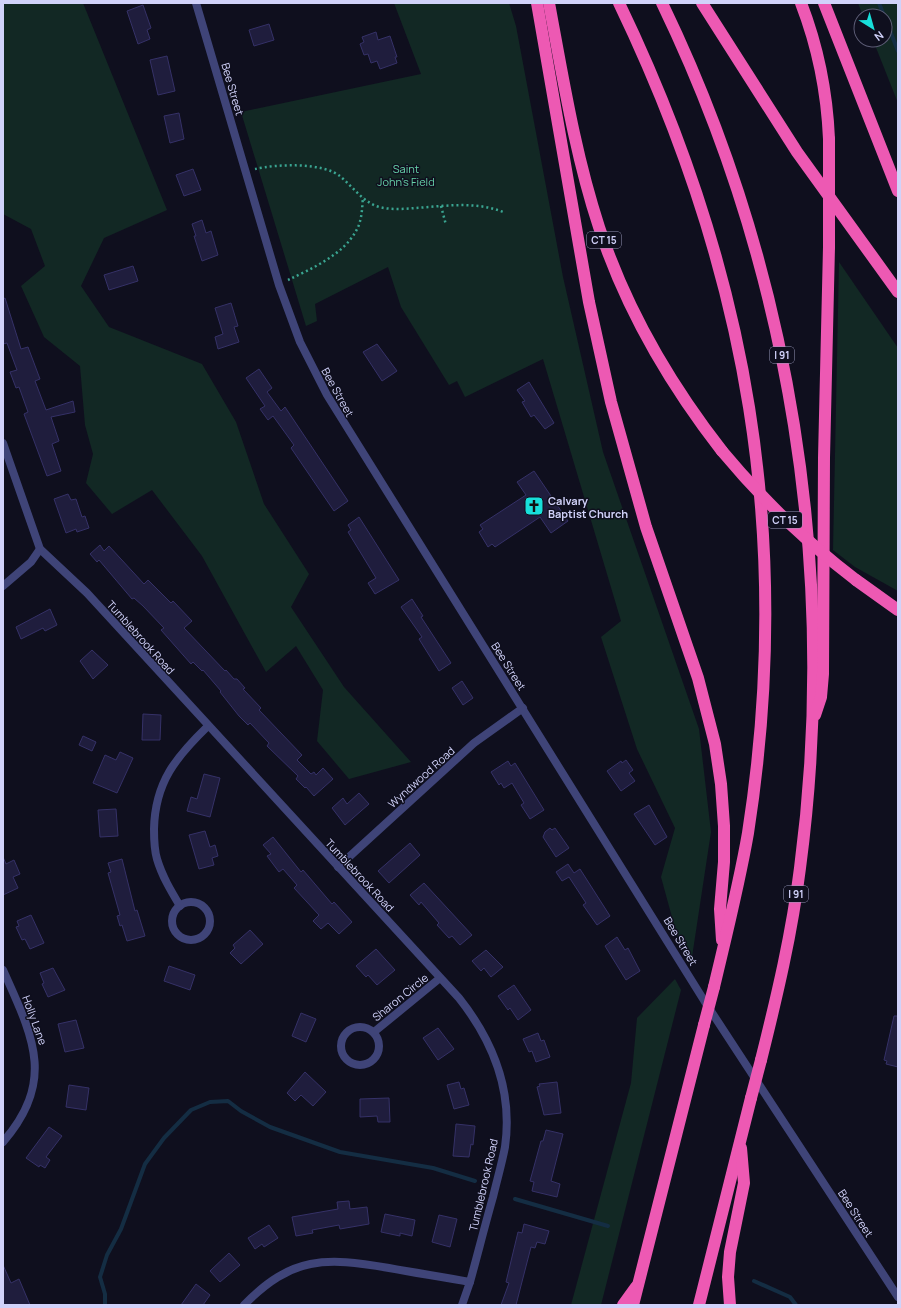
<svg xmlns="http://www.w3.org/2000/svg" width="901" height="1308" viewBox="0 0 901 1308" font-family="Manrope,sans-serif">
	<rect width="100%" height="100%" fill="#0f0f1e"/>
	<g fill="#122824">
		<polygon points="3,3 83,3 167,210 104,238 81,286 109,327 202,364 236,422 264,504 309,574 291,607 344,687 411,762 349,779 317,741 323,690 296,646 266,672 202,556 152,490 112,514 86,483 93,454 85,425 80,366 44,337 21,286 45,266 31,229 3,214"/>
		<polygon points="394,3 509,3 516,26 563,277 603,452 699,729 711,832 692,957 681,950 661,877 675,828 637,749 601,637 621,621 543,359 465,397 457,381 449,385 401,307 388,267 315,304 317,321 306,326 241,112 421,74"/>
		<polygon points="858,3 898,3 898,103 873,40 885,40 885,16 863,16"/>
		<polygon points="839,262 898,348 898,591 855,567 833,550"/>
		<polygon points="675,979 681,990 601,1305 571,1305 631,1083 637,1018"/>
	</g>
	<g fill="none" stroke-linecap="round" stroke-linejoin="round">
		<g stroke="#142d43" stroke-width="4">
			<polyline points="879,3 884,16"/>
			<polyline points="885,18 898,51"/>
			<polyline points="515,1199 608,1226"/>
			<polyline points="754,1281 790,1297 796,1305"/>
			<polyline points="105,1305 105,1294 100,1277 107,1255 121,1229 145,1164 164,1138 191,1110 210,1102 228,1101 241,1111 270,1127 340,1152 433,1168 475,1181"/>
		</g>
	</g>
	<g fill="#1f1d3d" stroke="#353167">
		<polygon points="143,5 151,28 147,30 150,39 138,44 127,11"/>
		<polygon points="269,24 274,40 254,46 249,30"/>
		<polygon points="376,32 378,40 390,36 397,57 395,57 397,63 380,69 377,61 371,63 368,54 364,55 360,44 364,42 362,37"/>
		<polygon points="167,56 175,91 158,95 150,60"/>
		<polygon points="179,113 184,139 170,143 164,116"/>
		<polygon points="193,169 201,190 184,196 176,175"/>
		<polygon points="202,220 206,233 211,231 218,255 202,261 194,236 196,236 192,224"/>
		<polygon points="133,266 138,281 109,290 104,275"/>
		<polygon points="5,298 21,349 28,347 40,379 35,381 46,410 73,401 75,412 51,417 59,441 52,444 61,471 47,476 24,414 28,412 19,387 16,388 10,372 17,370 7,343 3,344 3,299"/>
		<polygon points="231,303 238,326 234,327 239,342 218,349 215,337 223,334 215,308"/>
		<polygon points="377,344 397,371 382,381 363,352"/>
		<polygon points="259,369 272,388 267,392 281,411 285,407 348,501 334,511 291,448 294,445 273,416 268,420 260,409 265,406 246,378"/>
		<polygon points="529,382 554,423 545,429 534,415 531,417 522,402 525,401 517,390"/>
		<polygon points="534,471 568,521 551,533 540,517 495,547 492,544 488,547 479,532 483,529 480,525 526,495 517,482"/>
		<polygon points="68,494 71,500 76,499 82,517 85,516 89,528 77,532 76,529 66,533 54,499"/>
		<polygon points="359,517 399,580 375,594 368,583 376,578 348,532 351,530 348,525"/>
		<polygon points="100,545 104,551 109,546 144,584 148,580 171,603 173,601 192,621 184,628 225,671 226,670 234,679 237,679 245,688 243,689 261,708 259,710 302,755 297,760 311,774 314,772 316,775 323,768 333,779 314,796 306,787 305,788 296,779 298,776 267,746 269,743 250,723 248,725 239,716 220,692 221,691 203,670 202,671 193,662 191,664 161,630 164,628 143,606 134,598 132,599 99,560 97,562 90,554"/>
		<polygon points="412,599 423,616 421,617 451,663 439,671 419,639 422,637 401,607"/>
		<polygon points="50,609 57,625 45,631 43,628 21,639 16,627"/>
		<polygon points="92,650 108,665 93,679 80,661"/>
		<polygon points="462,681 473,698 463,705 452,688"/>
		<polygon points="143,714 161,715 160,740 142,740"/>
		<polygon points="83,736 96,742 92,751 79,745"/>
		<polygon points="120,752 133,758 117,793 93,783 105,755 116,760"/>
		<polygon points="626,760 633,770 629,773 635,781 621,791 607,771 621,761 622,763"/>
		<polygon points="508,761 511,766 515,763 544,810 530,819 521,805 524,803 512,783 504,788 501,783 499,785 491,772"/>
		<polygon points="204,774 220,778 210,817 187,811 191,797 197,799"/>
		<polygon points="359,793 369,804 345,825 332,808 343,798 347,804"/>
		<polygon points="649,805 667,837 655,845 634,814"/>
		<polygon points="116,809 118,836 100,837 98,810"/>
		<polygon points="550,828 552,830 555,828 569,848 556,857 543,837 545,832"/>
		<polygon points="205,831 210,847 215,845 218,856 212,858 214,865 199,869 189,835"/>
		<polygon points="273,837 301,872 303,870 332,904 334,902 352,922 339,934 328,923 321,929 313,921 319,915 294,888 297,885 283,869 279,872 267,856 271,854 263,845"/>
		<polygon points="410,843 420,855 389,883 378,871"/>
		<polygon points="3,857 6,864 14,860 20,874 13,877 18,888 3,895"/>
		<polygon points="122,859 135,911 137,910 145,936 127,941 122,925 120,926 117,916 120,915 108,873 111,872 108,863"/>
		<polygon points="568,864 574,873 580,869 610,916 597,925 583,905 586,903 569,877 562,881 556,872"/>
		<polygon points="424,883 472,935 460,945 452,936 449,938 437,925 439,923 421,902 419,905 410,895"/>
		<polygon points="31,915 44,943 30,949 25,939 22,940 16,927 19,926 17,921"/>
		<polygon points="250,930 263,944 241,964 230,953 235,948 233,945"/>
		<polygon points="617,937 625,950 628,948 640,971 626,980 605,946"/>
		<polygon points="376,949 395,970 377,985 368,975 366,977 356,966"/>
		<polygon points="486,950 503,967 491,977 484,968 481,971 472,961"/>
		<polygon points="169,966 195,975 190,990 164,981"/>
		<polygon points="53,968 65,990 48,997 42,984 44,983 40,973"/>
		<polygon points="514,985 531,1010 518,1020 510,1008 508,1010 498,996"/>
		<polygon points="301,1013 316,1019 306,1042 292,1036"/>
		<polygon points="894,1016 898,1016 898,1067 886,1064 887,1061 884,1060"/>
		<polygon points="76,1020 84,1048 65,1052 58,1024"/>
		<polygon points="438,1028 454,1049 438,1060 423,1038"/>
		<polygon points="538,1033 541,1041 544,1040 550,1057 536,1062 532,1051 529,1052 523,1039"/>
		<polygon points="305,1072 326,1092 313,1106 301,1095 295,1101 287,1093"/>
		<polygon points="459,1082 461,1089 464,1088 469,1105 454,1109 447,1085"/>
		<polygon points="557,1082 561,1113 544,1115 537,1087 540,1086 539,1084"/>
		<polygon points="69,1085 89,1088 86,1110 66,1107"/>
		<polygon points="389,1098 390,1122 378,1122 377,1116 360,1117 360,1099"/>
		<polygon points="456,1124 475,1126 473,1145 471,1144 469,1157 453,1156"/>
		<polygon points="49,1127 62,1136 46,1157 50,1160 45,1168 40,1165 39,1167 26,1158"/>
		<polygon points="546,1130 563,1134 551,1181 560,1184 557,1197 532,1191 534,1182 530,1181 541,1141 543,1141"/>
		<polygon points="349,1201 350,1209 367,1207 369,1224 340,1229 339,1225 312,1230 313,1233 296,1236 292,1217 338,1209 337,1202"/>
		<polygon points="385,1214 415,1220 412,1236 400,1233 400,1236 381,1232"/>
		<polygon points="439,1215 457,1219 450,1247 432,1242"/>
		<polygon points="524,1224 549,1231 545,1244 537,1242 535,1248 531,1247 516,1305 501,1305 509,1283 506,1282 518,1232 522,1233"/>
		<polygon points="269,1225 278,1238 264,1247 262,1244 255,1249 248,1238"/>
		<polygon points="229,1253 240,1265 220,1282 210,1271"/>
		<polygon points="3,1265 11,1283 19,1279 30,1305 3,1305"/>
		<polygon points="196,1284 210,1295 203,1305 181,1305"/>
	</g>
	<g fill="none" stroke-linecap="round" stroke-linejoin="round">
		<g stroke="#3aa591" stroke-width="2.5" stroke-dasharray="2 3" stroke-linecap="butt">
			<path d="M255 169C277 164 324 162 341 177 354 188 363 202 379 207 391 210 404 209 416 208 445 206 476 201 503 212"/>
			<polyline points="441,206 446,225"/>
			<path d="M288 280C311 269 343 255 356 231 362 221 362 209 363 197"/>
		</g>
		<g stroke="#3f4478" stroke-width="8">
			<path d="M3 443 40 549 87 593 459 998C493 1041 513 1091 505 1147 502 1163 497 1180 493 1197 485 1225 478 1253 470 1282"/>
			<polyline points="3,586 31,562 40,549"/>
			<polyline points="338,867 474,743 523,708"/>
			<circle cx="191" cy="921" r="19"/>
			<path d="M180 906C171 891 162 876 157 859 154 849 154 839 154 829 155 782 176 757 208 726"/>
			<path d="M3 970C32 1035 57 1080 3 1142"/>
			<circle cx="360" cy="1046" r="19"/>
			<polyline points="374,1032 440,978"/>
			<path d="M244 1305C292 1256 325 1257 389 1268 416 1273 443 1277 470 1282L462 1305"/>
		</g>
		<polyline stroke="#3f4478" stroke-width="8" points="196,3 279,285 300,342 327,395 705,1002 898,1297"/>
		<g stroke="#ed59b3" stroke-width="12">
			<polyline points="537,3 589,302 611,402 646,527 698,678 715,744 721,784 724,826 724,862 720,909 722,940"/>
			<path d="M549 3C563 78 575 154 599 227 626 309 669 383 722 451"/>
			<path d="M619 3C748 271 794 538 748 833 739 885 726 936 714 987"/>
			<path d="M662 3C791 270 839 574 800 868 792 933 777 996 761 1060"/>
			<polyline points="702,3 797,152 898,292"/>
			<path d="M801 3C818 47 827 92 829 139"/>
			<polyline points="824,3 898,191"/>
			<polyline points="856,580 898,610"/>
			<polyline points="815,715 821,697 823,674 824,458 829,247"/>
			<polyline points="623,1305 636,1287"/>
			<polyline points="633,1305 704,1025"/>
			<polyline points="699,1305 751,1098"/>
			<polyline points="730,1305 728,1277 730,1252 744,1183 741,1148"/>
		</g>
		<g stroke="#ed59b3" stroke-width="12">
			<polyline points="829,247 829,139"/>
			<path d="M722 451C762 499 806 542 856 580"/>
			<polyline points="704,1025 714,987"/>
			<polyline points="751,1098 761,1060"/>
		</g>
	</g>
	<defs>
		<g id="church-square" transform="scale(1)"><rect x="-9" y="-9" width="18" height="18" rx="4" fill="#18dfda" stroke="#0f0f1e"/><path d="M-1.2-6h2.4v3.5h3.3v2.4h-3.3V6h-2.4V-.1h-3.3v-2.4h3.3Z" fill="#111"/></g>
	</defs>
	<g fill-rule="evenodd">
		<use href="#church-square" x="534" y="506"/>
	</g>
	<g text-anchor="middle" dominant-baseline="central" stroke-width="3" stroke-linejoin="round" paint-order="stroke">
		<g fill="#0f0f1e" stroke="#9798b8" stroke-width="1">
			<rect x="587" y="232" width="34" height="16" rx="3"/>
			<rect x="770" y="347" width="24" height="16" rx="3"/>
			<rect x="768" y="512" width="34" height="16" rx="3"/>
			<rect x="784" y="886" width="24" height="16" rx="3"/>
		</g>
		<g font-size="10" font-weight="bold" fill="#d1d2fa">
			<text x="604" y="240">CT 15</text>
			<text x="782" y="355">I 91</text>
			<text x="785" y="520">CT 15</text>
			<text x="796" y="894">I 91</text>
		</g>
		<g font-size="11" fill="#d1d2fa" stroke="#0f0f1e">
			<text transform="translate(233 89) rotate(74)">Bee Street</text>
			<text transform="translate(338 392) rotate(61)">Bee Street</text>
			<text transform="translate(141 637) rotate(48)">Tumblebrook Road</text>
			<text transform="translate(509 666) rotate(58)">Bee Street</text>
			<text transform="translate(421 777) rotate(-42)">Wyndwood Road</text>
			<text transform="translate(360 875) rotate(47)">Tumblebrook Road</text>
			<text transform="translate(681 941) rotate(59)">Bee Street</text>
			<text transform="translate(400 997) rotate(-39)">Sharon Circle</text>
			<text transform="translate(35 1020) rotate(70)">Holly Lane</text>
			<text transform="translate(483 1185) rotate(-77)">Tumblebrook Road</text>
			<text transform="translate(856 1213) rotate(57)">Bee Street</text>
		</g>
		<g font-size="11" fill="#66d2a9" stroke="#0f0f1e">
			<text x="406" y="168">Saint<tspan x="406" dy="13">John's Field</tspan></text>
		</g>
		<g font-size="11" font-weight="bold" fill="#d1d2fa" stroke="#0f0f1e" text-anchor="start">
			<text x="548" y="500">Calvary<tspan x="548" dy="13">Baptist Church</tspan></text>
		</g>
	</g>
	<rect width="901" height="1308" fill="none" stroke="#d1d2fa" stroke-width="8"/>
	<g transform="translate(873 28) rotate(143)"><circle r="19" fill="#0f0f1e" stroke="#5d5d76"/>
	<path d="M0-3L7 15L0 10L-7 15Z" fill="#18dfda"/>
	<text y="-6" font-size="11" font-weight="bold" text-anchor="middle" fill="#d1d2fa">N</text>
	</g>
</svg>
